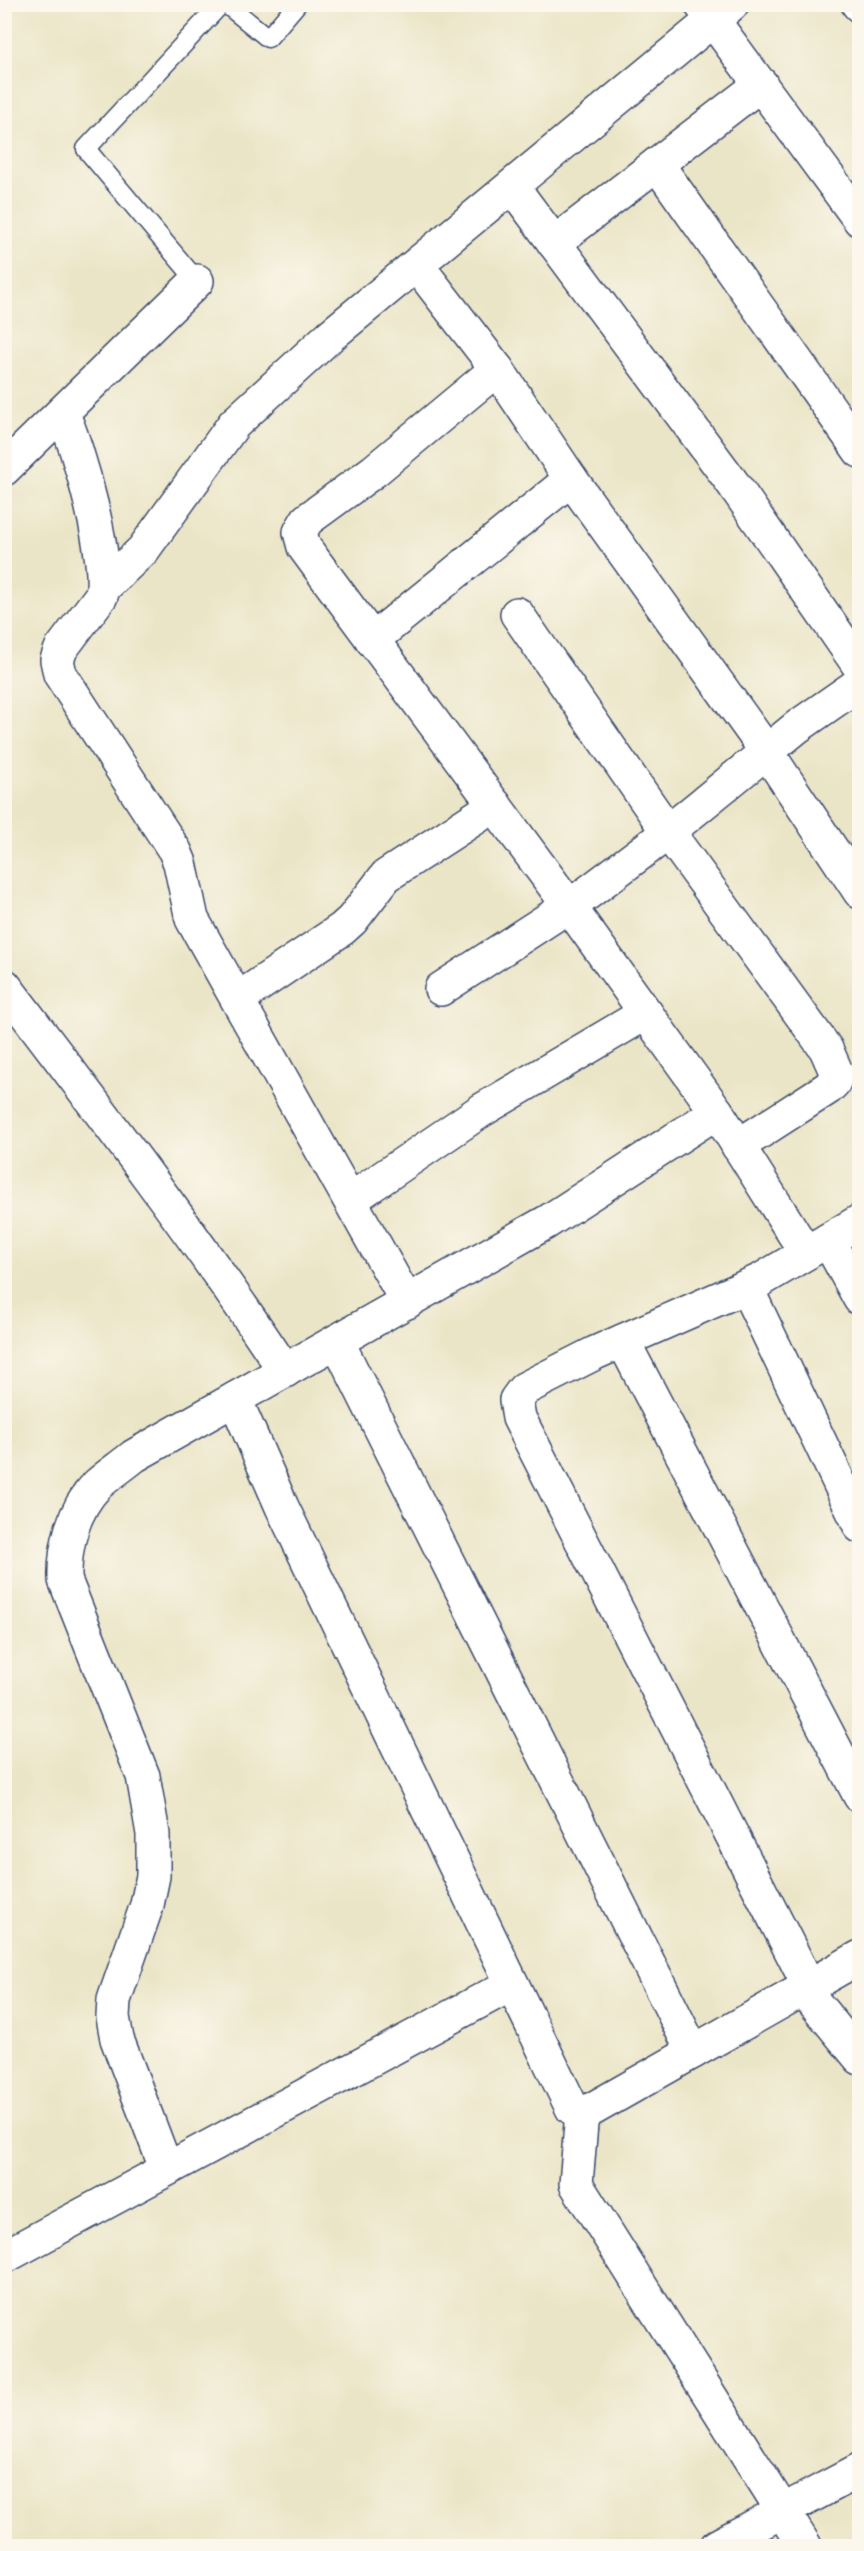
<svg xmlns="http://www.w3.org/2000/svg" width="864" height="2551" viewBox="0 0 864 2551" font-family="Caveat,sans-serif">
	<rect width="100%" height="100%" fill="#fbf7ec"/>
	<filter id="ink" filterUnits="userSpaceOnUse"><feTurbulence type="fractalNoise" baseFrequency=".0167" numOctaves="2"/><feDisplacementMap in="SourceGraphic" scale="12" xChannelSelector="R" yChannelSelector="G"/><feConvolveMatrix kernelMatrix="1 2 1 2 8 2 1 2 1" color-interpolation-filters="sRGB"/></filter>
	<filter id="wash" filterUnits="userSpaceOnUse"><feTurbulence type="fractalNoise" baseFrequency=".008" numOctaves="4" result="noise"/><feDisplacementMap in="SourceGraphic" scale="24" xChannelSelector="R" yChannelSelector="G"/><feGaussianBlur stdDeviation="1.35" result="paint"/><feColorMatrix in="noise" values="0 0 0 0 0 0 0 0 0 0 0 0 0 0 0 0 0 1.4 0 .05"/><feComposite in="paint" operator="in"/></filter>
	<g filter="url(#wash)">
		<rect width="100%" height="100%" fill="#ebe5c7"/>
	</g>
	<g filter="url(#ink)">
		<g fill="none" stroke-linecap="round" stroke-linejoin="round">
			<g stroke="#3a4a6e" stroke-width="21">
				<g id="service">
					<polyline points="226,4 268,38 297,4"/>
					<polyline points="197,281 86,149 221,4"/>
				</g>
			</g>
			<g stroke="#3a4a6e" stroke-width="36">
				<g id="minor">
					<polyline points="701,4 860,220"/>
					<polyline points="858,4 860,6"/>
					<polyline points="657,164 860,451"/>
					<polyline points="512,186 734,485 860,667"/>
					<polyline points="554,243 761,84"/>
					<polyline points="417,265 497,369 571,479 767,752 860,892"/>
					<polyline points="497,369 374,471 307,520 300,532 304,547 569,906 717,1112 806,1253"/>
					<path d="M62 413C77 441 112 568 101 596L61 649 57 660 60 674 175 851 180 863 192 919 407 1302"/>
					<polyline points="4,469 197,281"/>
					<polyline points="104,587 143,550 234,424 330,336 732,4"/>
					<polyline points="517,614 668,832 826,1049 837,1074 834,1082 828,1088 738,1146"/>
					<polyline points="372,640 571,479"/>
					<path d="M4 985C100 1111 197 1238 285 1371"/>
					<polyline points="441,989 581,898 658,840 797,727 860,683"/>
					<polyline points="238,999 342,929 352,920 386,876 495,805"/>
					<polyline points="350,1200 482,1110 646,1013"/>
					<polyline points="828,1240 860,1299"/>
					<polyline points="746,1287 860,1526"/>
					<polyline points="337,1341 693,2052"/>
					<polyline points="623,1341 860,1796"/>
					<polyline points="235,1399 282,1507 572,2108 582,2112 589,2111 860,1957"/>
					<polyline points="809,1986 519,1418 516,1400 524,1389 595,1353 761,1280 860,1221"/>
					<polyline points="804,1990 860,2058"/>
					<polyline points="582,2112 576,2184 805,2546"/>
					<path d="M166 2168 117 2039 113 2017 114 2000 147 1905 153 1876V1834L143 1776 65 1580C64 1547 73 1510 97 1485 108 1475 122 1466 134 1456L547 1222 717 1112"/>
					<polyline points="4,2257 510,1985"/>
					<polyline points="717,2546 860,2470"/>
				</g>
			</g>
			<use href="#service" stroke="#fff" stroke-width="18"/>
			<use href="#minor" stroke="#fff" stroke-width="33"/>
		</g>
	</g>
	<rect width="864" height="2551" fill="none" stroke="#fbf7ec" stroke-width="24"/>
</svg>
